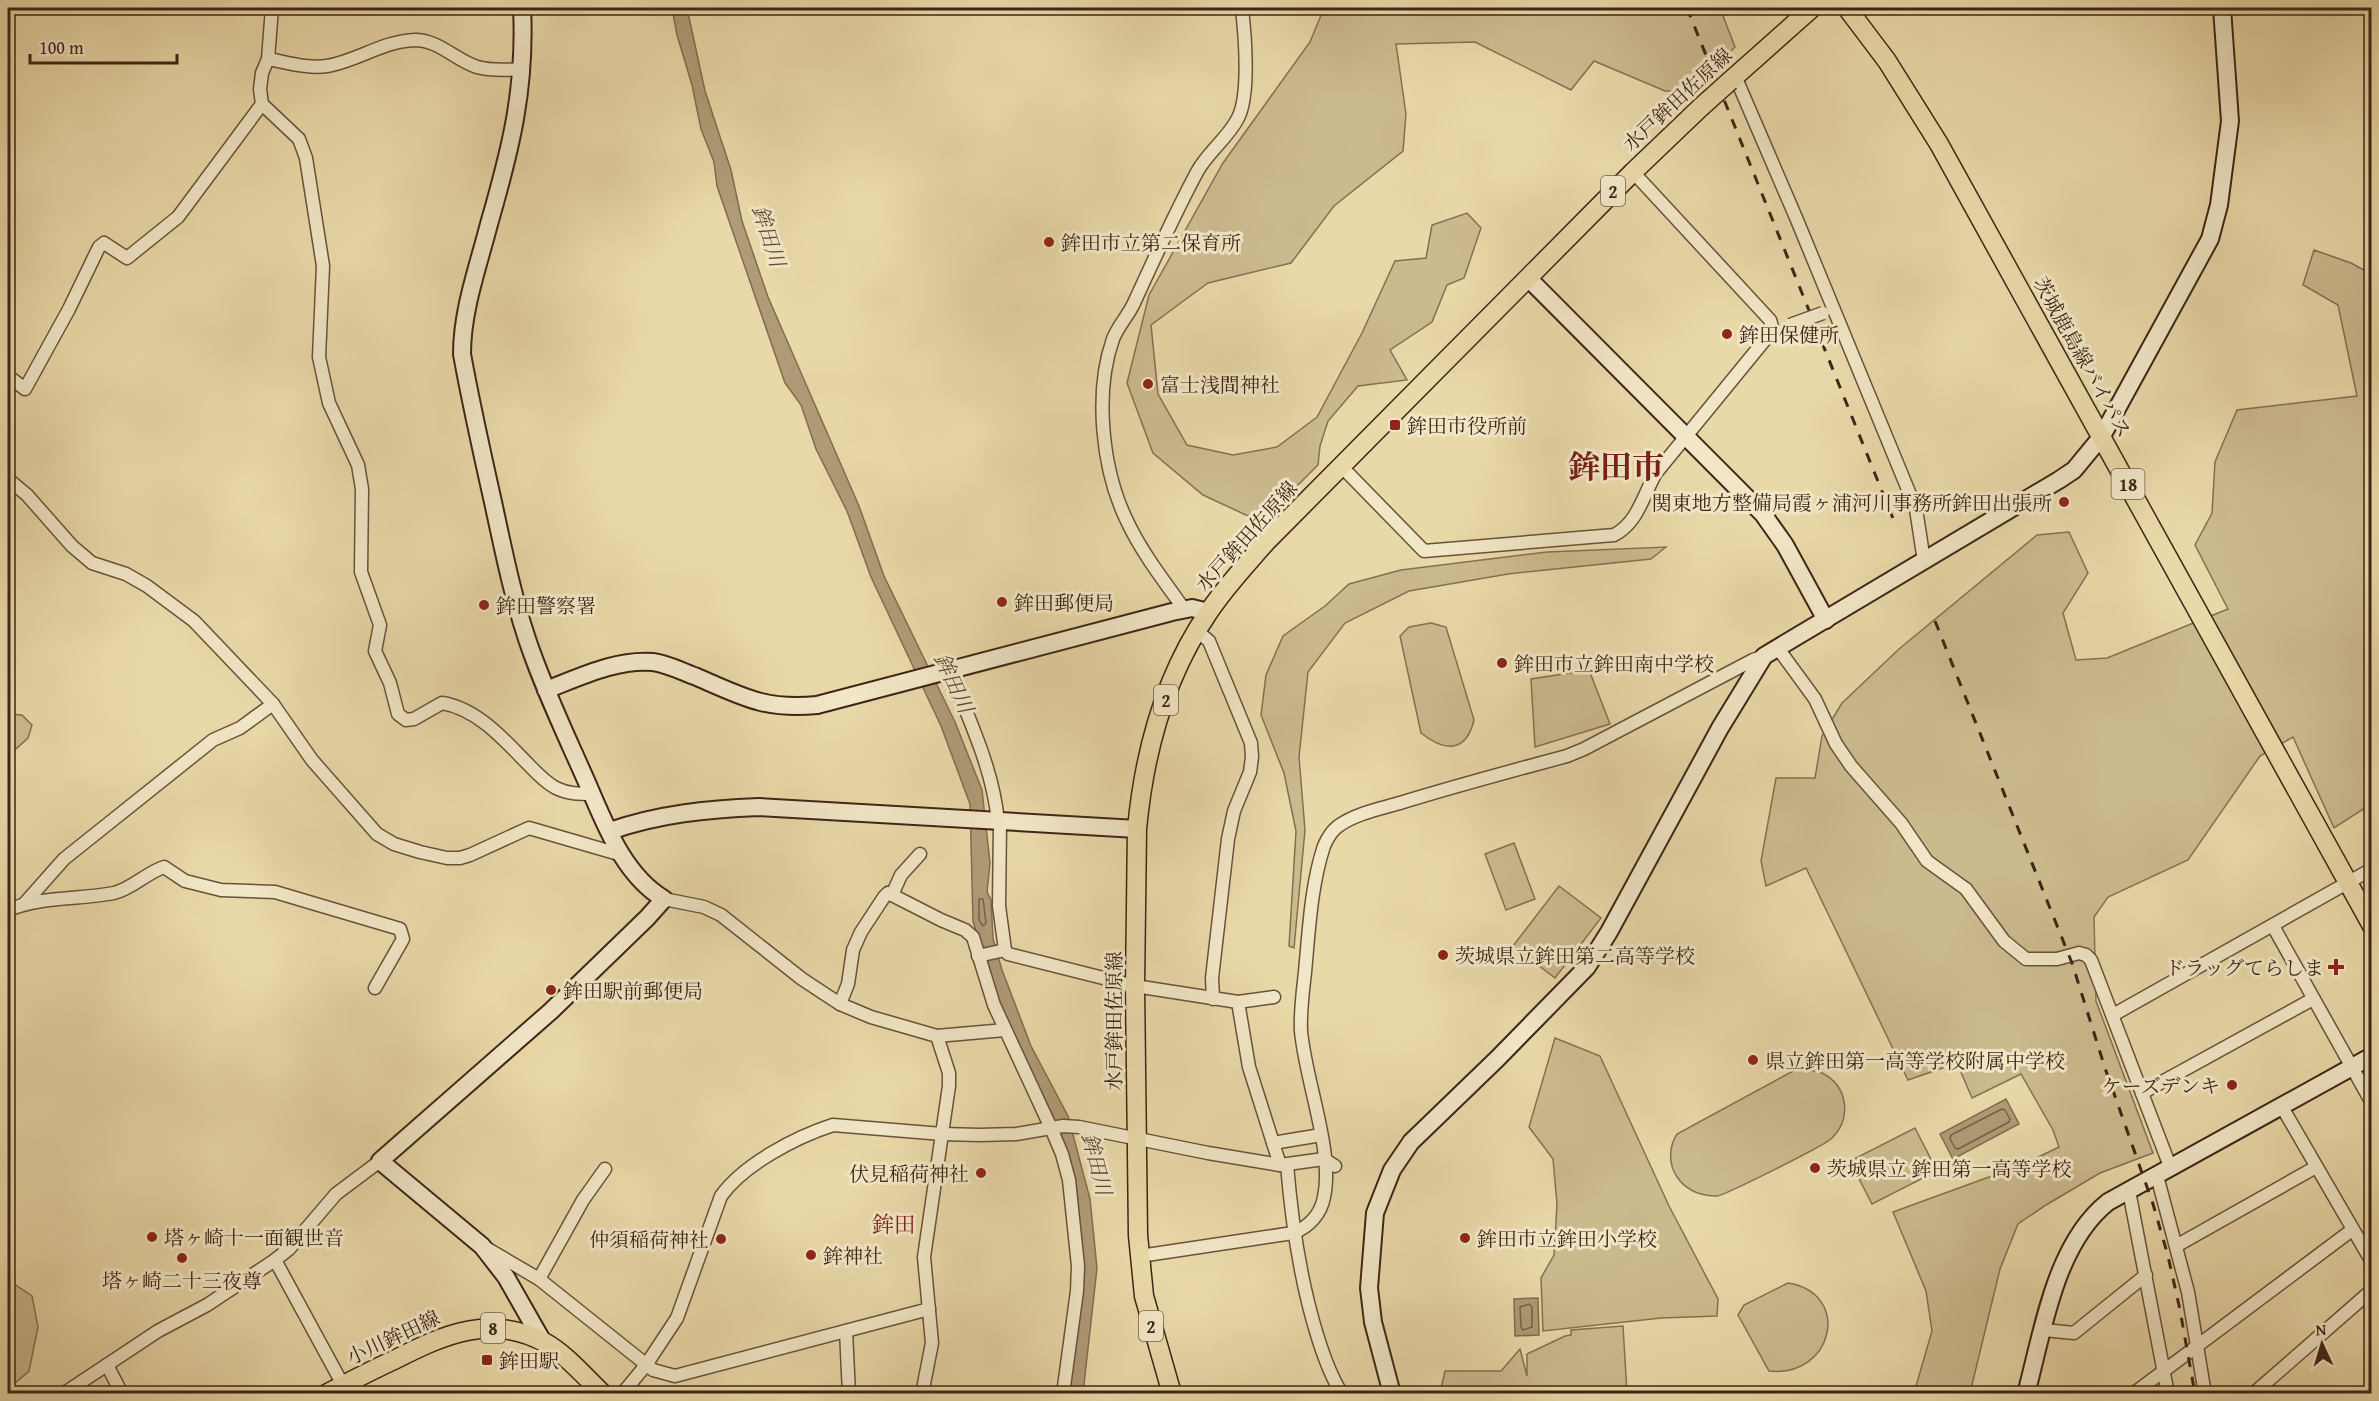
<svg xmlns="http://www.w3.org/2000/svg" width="2379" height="1401" viewBox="0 0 2379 1401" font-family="'Gentium Book Plus','Noto Serif JP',serif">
	<rect width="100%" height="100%" fill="#e9d8a8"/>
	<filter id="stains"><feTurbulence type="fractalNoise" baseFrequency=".00333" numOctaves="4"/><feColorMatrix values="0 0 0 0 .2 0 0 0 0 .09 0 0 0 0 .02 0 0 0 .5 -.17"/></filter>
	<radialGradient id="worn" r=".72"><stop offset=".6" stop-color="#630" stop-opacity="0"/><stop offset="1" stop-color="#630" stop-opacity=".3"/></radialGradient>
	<g fill="#ccba8f" stroke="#847053" stroke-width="1.5">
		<polygon points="1324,8 1720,8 1735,47 1690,91 1665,91 1594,61 1571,90 1475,42 1396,44 1406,114 1403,151 1334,206 1291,263 1208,283 1151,325 1158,394 1187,445 1233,455 1277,447 1317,417 1362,333 1395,261 1426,258 1432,225 1467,213 1481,228 1464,278 1447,285 1432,322 1390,350 1407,380 1358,386 1328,421 1320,446 1318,465 1261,522 1203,495 1153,453 1127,383 1149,295 1223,163 1310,42"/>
		<polygon points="2314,250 2351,263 2371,274 2371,804 2334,828 2293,737 2260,756 2188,860 2108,897 2094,917 2096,1001 2153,1153 2100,1173 2046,1205 2018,1224 2000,1269 1970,1393 1914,1393 1932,1331 1926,1291 1893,1212 2022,1165 2059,1147 2053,1130 2021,1074 1972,1098 1957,1063 1908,1080 1806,868 1766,886 1761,861 1776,778 1815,778 1822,736 1842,703 1899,649 2037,535 2069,532 2088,573 2063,613 2076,660 2107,658 2228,609 2195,545 2212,513 2215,462 2237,410 2357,396 2338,305 2303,285"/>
		<polygon points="1666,547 1651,559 1508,574 1409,591 1345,623 1308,672 1299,757 1305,830 1294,948 1289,946 1296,831 1284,773 1261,715 1266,675 1283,636 1325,606 1349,584 1401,570 1547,552"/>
		<path d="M1431 623 1446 627 1474 720C1466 753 1445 752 1421 733L1400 636 1409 627Z"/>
		<polygon points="1589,670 1610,724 1535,747 1531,679"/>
		<polygon points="8,714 22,715 32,725 28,738 8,756"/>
		<polygon points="1514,843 1535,899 1506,910 1485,854"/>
		<polygon points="1559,886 1601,918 1555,978 1513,946"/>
		<polygon points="1555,1038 1600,1056 1669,1206 1718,1299 1717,1316 1661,1318 1543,1331 1541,1278 1554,1255 1557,1204 1553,1159 1529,1127"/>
		<path d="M1795 1070C1804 1070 1814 1069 1822 1073 1848 1086 1852 1118 1832 1138 1826 1145 1723 1196 1717 1196 1701 1196 1686 1190 1677 1177 1668 1164 1669 1146 1677 1134Z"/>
		<polygon points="1915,1128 1937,1171 1872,1204 1850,1161"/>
		<polygon points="8,1280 32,1296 38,1327 29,1371 8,1389"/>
		<path d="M1788 1283C1852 1293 1834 1378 1769 1371L1738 1315 1744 1305Z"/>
		<polygon points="1623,1326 1627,1393 1440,1393 1445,1371 1501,1371 1520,1349 1527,1376 1527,1354 1565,1336 1571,1335 1571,1330"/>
	</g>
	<g fill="#af9b77" stroke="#816c51" stroke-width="1.5">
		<polygon points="672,8 687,8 705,91 731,170 742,221 768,297 859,506 884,576 955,722 982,790 990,863 987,892 991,900 993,939 1002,970 1031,1046 1068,1116 1090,1199 1097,1268 1083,1393 1069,1393 1082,1264 1077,1190 994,997 973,921 970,804 941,726 871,577 847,511 816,449 801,405 785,383 717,186 714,162 701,129 692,85 677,35"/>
		<polygon points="2006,1099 2019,1124 1953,1159 1940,1134"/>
		<polygon points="1538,1298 1539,1335 1515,1336 1514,1299"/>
	</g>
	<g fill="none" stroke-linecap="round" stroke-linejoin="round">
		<g stroke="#766047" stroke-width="1.5">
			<polygon points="979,899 983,899 986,923 983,926 979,920"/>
			<polygon points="2002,1109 2005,1110 2010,1119 2009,1122 1958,1149 1955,1148 1950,1139 1951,1135"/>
			<polygon points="1529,1304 1532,1307 1532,1327 1523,1330 1521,1327 1520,1307"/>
		</g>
		<g stroke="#68523b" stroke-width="15">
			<g id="street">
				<path d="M272 8 268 59 262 73 260 89 262 104 299 139 306 158 323 266 319 357 329 403 358 465 362 489 361 572 380 625 375 651 390 683 398 714 406 720 414 719 442 703C475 708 502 737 524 760 534 770 544 782 556 788 568 794 580 794 592 794"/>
				<path d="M268 59C286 62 308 69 327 66 357 61 383 41 415 40 439 40 455 60 477 67 491 71 508 70 522 69"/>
				<polyline points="1735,76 1797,220 1916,509 1924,561"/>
				<polyline points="8,376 25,389 69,309 99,247 104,243 127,258 178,217 262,104"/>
				<path d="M1342 467 1424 551 1614 535C1638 523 1643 495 1656 473L1773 330 1770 320 1633 172"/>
				<polyline points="8,479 27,495 72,546 92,563 126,574 147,586 194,621 273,704 312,760 377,834 394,844 420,852 447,858 460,858 470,855 529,828 622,855"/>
				<path d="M1184 609C1164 581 1142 553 1127 521 1102 470 1094 393 1113 339 1118 326 1128 316 1134 303 1154 259 1174 215 1197 172 1208 152 1228 138 1238 118 1250 95 1245 35 1242 9"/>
				<polyline points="1197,631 1209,641 1251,743 1252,757 1250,772 1234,811 1228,839 1212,978 1213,999"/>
				<polyline points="1777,647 1815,699 1836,744 1851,766 1901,823 1927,861 1966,889 2004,941 2026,959 2057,959 2079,953 2086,955 2091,960 2171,1169"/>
				<path d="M950 671C969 720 993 768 998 822"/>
				<polyline points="1000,822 999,906 1005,950 1008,954 1135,986 1238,1002 1249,1067 1280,1165"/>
				<polyline points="892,895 941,920 965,930 973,937 994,1005 1051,1128 1062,1154 1069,1180 1078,1266 1077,1291 1063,1394"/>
				<polyline points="664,899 704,907 721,915 802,979 840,1004 871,1017 937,1036 1005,1030"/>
				<polyline points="25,903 64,859 213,740 240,728 273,704"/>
				<path d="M8 910C42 896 78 900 114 893 132 889 146 873 164 867L185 881 221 890 275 892 400 929 403 939 375 988"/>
				<polyline points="2273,926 2372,1103"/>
				<polyline points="978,956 1005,950"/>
				<polyline points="1238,1002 1274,997"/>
				<polyline points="840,1004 848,984 853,950 861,932 884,897 888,893 892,895 901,875 920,854"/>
				<polyline points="2113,1015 2372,869"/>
				<polyline points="2142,1093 2313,999"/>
				<polyline points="2282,1107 2372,1262"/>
				<polyline points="1273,1143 1321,1135"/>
				<path d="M1287 1165C1292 1225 1300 1281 1318 1338 1324 1357 1331 1377 1342 1394"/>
				<polyline points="2157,1176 2188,1292 2205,1394"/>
				<polyline points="2129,1191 2168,1394"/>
				<polyline points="2176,1246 2316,1167"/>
				<polyline points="486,1248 539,1279 653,1370 675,1376 929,1309"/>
				<path d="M1140 1256 1293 1233C1309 1227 1321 1214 1324 1197 1334 1152 1305 1079 1301 1031 1300 1011 1303 991 1305 972 1309 930 1311 885 1324 846 1327 839 1331 832 1337 827 1354 814 1379 809 1400 803 1455 786 1511 771 1567 756L1584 749 1753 660 1764 656"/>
				<polyline points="275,1260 343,1385"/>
				<polyline points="539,1279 583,1200 605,1169"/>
				<polyline points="2044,1330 2074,1333 2146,1275"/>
				<polyline points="846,1331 849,1394"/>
				<polyline points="107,1365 122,1394"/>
				<polyline points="63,1394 158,1331 207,1305 275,1260 289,1249 336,1194 380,1161"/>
				<path d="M622 1394 646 1365 677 1318 721 1196C744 1164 796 1137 833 1125L942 1134 980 1135 1016 1134 1063 1126 1079 1127 1208 1153 1280 1165 1324 1159 1335 1166"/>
				<polyline points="922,1394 932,1343 924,1257 949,1086 949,1073 937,1036"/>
				<polyline points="2133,1394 2352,1230"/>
				<polyline points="2253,1394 2372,1290"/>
			</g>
		</g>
		<g stroke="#3d2517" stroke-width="20">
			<g id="secondary">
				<path d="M522 8C526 88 511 148 489 224 478 267 462 310 462 354 471 404 482 453 493 502 503 548 512 594 527 639 543 687 565 733 585 778 604 821 622 874 664 899L647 918 551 1011 380 1161 482 1246 506 1277 543 1342"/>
				<polyline points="1528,278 1763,514 1785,545 1826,620"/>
				<path d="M546 690C580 677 616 659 653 662 668 664 683 672 697 677 743 697 765 710 817 705L1172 612 1192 608 1208 612"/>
				<path d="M610 831C658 814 708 809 759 807L1137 829"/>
				<polyline points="1392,1394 1373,1322 1369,1288 1375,1213 1392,1170 1411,1142 1497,1059 1587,967 1609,932 1720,728 1764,656 2059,480 2074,470 2102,436 2210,239 2219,205 2230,121 2222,8"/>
				<path d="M2026 1394C2043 1331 2055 1244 2108 1202L2372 1056"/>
			</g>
		</g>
		<g stroke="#3d2517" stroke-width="21">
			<g id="primary">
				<polyline points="1847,8 1887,61 1939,144 2372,926"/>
				<polyline points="1730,81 1812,8"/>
				<path d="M326 1394C349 1382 372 1370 396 1359 445 1334 491 1314 544 1342 566 1354 585 1377 603 1394"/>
				<path d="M1172 1394 1144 1296 1138 1235 1135 986 1137 829C1144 754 1165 676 1208 613 1225 587 1246 565 1266 542L1633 172 1701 107"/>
			</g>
		</g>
		<use href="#street" stroke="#f1e6c6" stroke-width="12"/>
		<use href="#secondary" stroke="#f1e6c6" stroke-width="16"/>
		<use href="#primary" stroke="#e9d8a8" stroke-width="18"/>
		<g stroke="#3d2517" stroke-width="3" stroke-dasharray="10 10" stroke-linecap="butt">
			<polyline points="1687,8 1896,526"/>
			<polyline points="1935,621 2072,963 2105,1068 2153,1204 2168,1256 2180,1310 2195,1394"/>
		</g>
		<g stroke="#68523b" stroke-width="15" stroke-linecap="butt">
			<polyline id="street-bridge" points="1790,325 1823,313"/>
		</g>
		<g stroke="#3d2517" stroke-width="21" stroke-linecap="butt">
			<polyline id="primary-bridge" points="1701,107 1730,81"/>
		</g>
		<use href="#street-bridge" stroke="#f1e6c6" stroke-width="12"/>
		<use href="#primary-bridge" stroke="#e9d8a8" stroke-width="18"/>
	</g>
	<g fill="#8f2418" stroke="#f1e6c6" stroke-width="2">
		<circle cx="1049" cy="242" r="6"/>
		<circle cx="1727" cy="334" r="6"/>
		<circle cx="1148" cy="384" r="6"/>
		<rect x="1389" y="419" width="12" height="12" rx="3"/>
		<circle cx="2064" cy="502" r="6"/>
		<circle cx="1002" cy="602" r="6"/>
		<circle cx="484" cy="605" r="6"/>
		<circle cx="1502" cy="663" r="6"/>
		<circle cx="1443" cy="955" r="6"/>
		<path d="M2333 958h6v6h6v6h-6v6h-6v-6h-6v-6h6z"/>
		<circle cx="551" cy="990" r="6"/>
		<circle cx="1753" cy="1060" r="6"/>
		<circle cx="2232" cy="1085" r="6"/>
		<circle cx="1815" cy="1168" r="6"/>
		<circle cx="981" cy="1173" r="6"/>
		<circle cx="152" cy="1237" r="6"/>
		<circle cx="1465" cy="1238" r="6"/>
		<circle cx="721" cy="1239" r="6"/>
		<circle cx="811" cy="1255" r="6"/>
		<circle cx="182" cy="1258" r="6"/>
		<rect x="481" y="1354" width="12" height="12" rx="3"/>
	</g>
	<g text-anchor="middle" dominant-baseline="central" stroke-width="6" stroke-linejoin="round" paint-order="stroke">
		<g fill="#f1e6c6" stroke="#735f4c" stroke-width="1.5">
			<rect x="1601" y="176" width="24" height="30" rx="4.5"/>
			<rect x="2111.5" y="469" width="33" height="30" rx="4.5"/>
			<rect x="1154" y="685" width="24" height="30" rx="4.5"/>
			<rect x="1139" y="1311" width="24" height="30" rx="4.5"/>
			<rect x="481" y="1313" width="24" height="30" rx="4.5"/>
		</g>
		<g font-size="18" font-weight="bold" fill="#3d2517">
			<text x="1613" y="191">2</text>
			<text x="2128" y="484">18</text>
			<text x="1166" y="700">2</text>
			<text x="1151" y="1326">2</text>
			<text x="493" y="1328">8</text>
		</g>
		<g font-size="20" fill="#3d2517" stroke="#f1e6c6">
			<text transform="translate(1677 99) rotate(-43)">水戸鉾田佐原線</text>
			<text transform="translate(2083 357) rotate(61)">茨城鹿島線バイパス</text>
			<text transform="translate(1246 536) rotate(-48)">水戸鉾田佐原線</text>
			<text transform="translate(1113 1021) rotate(-90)">水戸鉾田佐原線</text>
			<text transform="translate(393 1337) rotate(-25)">小川鉾田線</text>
		</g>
		<g font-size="20" fill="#3d2517" stroke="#f1e6c6" text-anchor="start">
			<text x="1061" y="242">鉾田市立第二保育所</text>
			<text x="1739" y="334">鉾田保健所</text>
			<text x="1160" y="384">富士浅間神社</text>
			<text x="1407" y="425">鉾田市役所前</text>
			<text x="2052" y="502" text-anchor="end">関東地方整備局霞ヶ浦河川事務所鉾田出張所</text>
			<text x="1014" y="602">鉾田郵便局</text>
			<text x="496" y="605">鉾田警察署</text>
			<text x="1514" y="663">鉾田市立鉾田南中学校</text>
			<text x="1455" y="955">茨城県立鉾田第二高等学校</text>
			<text x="2324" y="967" text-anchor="end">ドラッグてらしま</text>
			<text x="563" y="990">鉾田駅前郵便局</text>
			<text x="1765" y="1060">県立鉾田第一高等学校附属中学校</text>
			<text x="2220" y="1085" text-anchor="end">ケーズデンキ</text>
			<text x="1827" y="1168">茨城県立 鉾田第一高等学校</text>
			<text x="969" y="1173" text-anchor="end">伏見稲荷神社</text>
			<text x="164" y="1237">塔ヶ崎十一面観世音</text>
			<text x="1477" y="1238">鉾田市立鉾田小学校</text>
			<text x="709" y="1239" text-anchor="end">仲須稲荷神社</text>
			<text x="823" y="1255">鉾神社</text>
			<text x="182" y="1280" text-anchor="middle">塔ヶ崎二十三夜尊</text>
			<text x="499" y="1360">鉾田駅</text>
		</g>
		<g font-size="21" font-style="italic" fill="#5f4834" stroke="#f1e6c6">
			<text transform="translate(769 236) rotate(72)">鉾田川</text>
			<text transform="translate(954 683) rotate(65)">鉾田川</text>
			<text transform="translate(1097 1164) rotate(76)">鉾田川</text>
		</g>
		<g font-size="22" fill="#7a1f14" stroke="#f1e6c6">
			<text x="894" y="1224">鉾田</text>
		</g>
		<g font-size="32" font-weight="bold" fill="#7a1f14" stroke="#f1e6c6">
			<text x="1616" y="466">鉾田市</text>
		</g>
	</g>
	<rect width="2379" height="1401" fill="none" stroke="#e9d8a8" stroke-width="30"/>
	<rect x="9" y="9" width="2361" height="1383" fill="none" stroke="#3d2517" stroke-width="3"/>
	<rect x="15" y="15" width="2349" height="1371" fill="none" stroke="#3d2517" stroke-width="1.5"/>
	<g transform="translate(2322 1344) rotate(356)" stroke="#f1e6c6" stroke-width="4.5" paint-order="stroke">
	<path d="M0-4.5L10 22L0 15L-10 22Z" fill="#3d2517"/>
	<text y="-9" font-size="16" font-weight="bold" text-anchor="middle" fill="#3d2517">N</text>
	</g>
	<path d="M30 54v9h147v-9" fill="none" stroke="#3d2517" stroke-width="3"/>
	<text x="39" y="54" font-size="18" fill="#3d2517" stroke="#f1e6c6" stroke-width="4.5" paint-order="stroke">100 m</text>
	<rect width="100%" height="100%" filter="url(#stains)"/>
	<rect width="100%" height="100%" fill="url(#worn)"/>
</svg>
